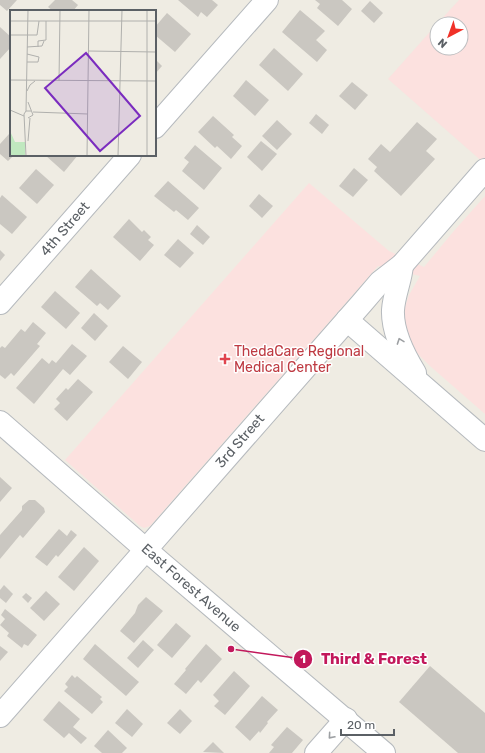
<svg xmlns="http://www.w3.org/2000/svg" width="485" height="753" viewBox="0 0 485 753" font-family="Rubik,sans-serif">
	<rect width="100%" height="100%" fill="#efece3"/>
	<g fill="#fce1df">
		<polygon points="459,0 485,0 485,164 388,79 437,24 437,48 461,48 461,24 437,24"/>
		<polygon points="309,183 389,251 424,267 453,232 485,196 485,414 430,366 416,352 404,332 404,310 409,295 420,276 378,266 150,526 144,528 140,526 65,460"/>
	</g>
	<g fill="#cac7c1">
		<polygon points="0,0 17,0 7,11 0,5"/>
		<polygon points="55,0 72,0 78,5 73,11 53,11 48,7"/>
		<polygon points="178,0 212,0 218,5 207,17 201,12 198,17"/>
		<polygon points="315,0 342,0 352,9 338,26 317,8 320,4"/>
		<polygon points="370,1 383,13 374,23 361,11"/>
		<polygon points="300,10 325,31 316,40 327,50 317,62 282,32"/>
		<polygon points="167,13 191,34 175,52 155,35 155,27"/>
		<polygon points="0,27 11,37 11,47 0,59"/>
		<polygon points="274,48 303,74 288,91 259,65"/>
		<polygon points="155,59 162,66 155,74"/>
		<polygon points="246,80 269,100 255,116 233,96"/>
		<polygon points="352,82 368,95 355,110 339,96"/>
		<polygon points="316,114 329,125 322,134 309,123"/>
		<polygon points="213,116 234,135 232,137 242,146 231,159 217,146 215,148 198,132"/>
		<polygon points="277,120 292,134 277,150 262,136"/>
		<polygon points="417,122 437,139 426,151 435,159 401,196 374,171 377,167 368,159 381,144 390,152"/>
		<polygon points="9,134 11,135 11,155 14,155 8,161 0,154 0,144"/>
		<polygon points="261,141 277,154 262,171 247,157"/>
		<polygon points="195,145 222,168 204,190 182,171 189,162 184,158"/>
		<polygon points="45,155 78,155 64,172"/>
		<polygon points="354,168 368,180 353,197 339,186"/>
		<polygon points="36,169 54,185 37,204 19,188"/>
		<polygon points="168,181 199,208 188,220 176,210 174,212 154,196"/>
		<polygon points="259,194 273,206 262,218 249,206"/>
		<polygon points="2,195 27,217 12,234 0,224 0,198"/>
		<polygon points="129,219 142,232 144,230 151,237 148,240 154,245 140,261 113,237"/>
		<polygon points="197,225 210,237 203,245 190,234"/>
		<polygon points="178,239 194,253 180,268 164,255"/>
		<polygon points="0,250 5,255 0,261"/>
		<polygon points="91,269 121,296 108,310 100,303 97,306 75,287"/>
		<polygon points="55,291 80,313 66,329 41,307"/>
		<polygon points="94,313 108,326 95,341 81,328"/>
		<polygon points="33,322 46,333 37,344 40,346 14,376 11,373 5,379 0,375 0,348 2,346 5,348 21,329 25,332"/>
		<polygon points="72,344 87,356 70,375 63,369 34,404 16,388 42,358 49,364 52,360 56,363"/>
		<polygon points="123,346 142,362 128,379 109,362"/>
		<polygon points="78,379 93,392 67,421 54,409 60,403 56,399 66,388 68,390"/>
		<polygon points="0,477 12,488 0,502"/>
		<polygon points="29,500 35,500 44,508 45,512 23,538 20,535 0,559 0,535 22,510 22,506"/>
		<polygon points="59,529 67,536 71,530 77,535 58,557 56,555 47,566 35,557"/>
		<polygon points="84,547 99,561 74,591 58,577"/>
		<polygon points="4,585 13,594 6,603 0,598 0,590"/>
		<polygon points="46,591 60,604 44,621 30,608"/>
		<polygon points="26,593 32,598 28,603 22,597"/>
		<polygon points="146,597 163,611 134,643 120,631 135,613 138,605"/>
		<polygon points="5,609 37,635 28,646 24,644 22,648 7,636 9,633 0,625 5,619 1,615"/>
		<polygon points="176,623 191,636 172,658 157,645"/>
		<polygon points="143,640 154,650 138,668 127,658"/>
		<polygon points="95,644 139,682 126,696 83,659"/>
		<polygon points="206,644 222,659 201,683 198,680 186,694 174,684 186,670 185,669"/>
		<polygon points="0,646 8,652 0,661"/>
		<polygon points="430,666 485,713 485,753 458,753 399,702"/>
		<polygon points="234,671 250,686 225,715 214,706 219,701 213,695"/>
		<polygon points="72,675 75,678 77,676 102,697 100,699 103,702 92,714 64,691 68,687 65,684"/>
		<polygon points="262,696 278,710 267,722 268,723 260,733 259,731 250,741 235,727"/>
		<polygon points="59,701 80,719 73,727 87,738 81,744 69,733 64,738 43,720"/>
		<polygon points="127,709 143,724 132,737 115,723"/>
		<polygon points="180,709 192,721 180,734 167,723"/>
		<polygon points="287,727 303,740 292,753 269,753 274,747 271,745"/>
		<polygon points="108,730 127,748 122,753 102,753 94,746"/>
		<polygon points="213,742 224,753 203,752"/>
	</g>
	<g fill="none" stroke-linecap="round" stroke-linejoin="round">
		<g stroke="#b6babe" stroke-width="24">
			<g id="minor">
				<polyline points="155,127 267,0"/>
				<path d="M402 265C401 280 394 294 393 310 392 331 404 355 415 373"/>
				<polyline points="0,303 130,155"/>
				<polyline points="347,320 485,440"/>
				<polyline points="0,422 160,562 384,753"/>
				<polyline points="0,716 362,303 380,282 402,265 485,170"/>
				<polyline points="316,753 346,719"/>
			</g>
		</g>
		<use href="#minor" stroke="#fff" stroke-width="22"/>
	</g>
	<defs><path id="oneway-chevron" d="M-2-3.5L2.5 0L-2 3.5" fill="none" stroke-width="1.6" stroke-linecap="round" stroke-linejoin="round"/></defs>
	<g stroke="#9da0a3">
		<use href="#oneway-chevron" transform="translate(400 341) rotate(-110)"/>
		<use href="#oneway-chevron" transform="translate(331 736) rotate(131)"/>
	</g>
	<path fill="#e0444e" stroke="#fff" stroke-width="1.5" d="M223 353h4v4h4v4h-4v4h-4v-4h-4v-4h4z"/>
	<g text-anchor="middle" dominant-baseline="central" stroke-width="3" stroke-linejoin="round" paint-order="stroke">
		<g font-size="14" fill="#5b6065" stroke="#fff">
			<text transform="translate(65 229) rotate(-49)">4th Street</text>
			<text transform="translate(240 441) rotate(-49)">3rd Street</text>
			<text transform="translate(191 588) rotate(41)">East Forest Avenue</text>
		</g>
		<g font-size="14" fill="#be3a42" stroke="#fff" text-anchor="start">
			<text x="234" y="351">ThedaCare Regional<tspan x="234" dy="16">Medical Center</tspan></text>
		</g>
	</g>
	<g transform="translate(10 10)">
		<rect width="146" height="146" fill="#efece3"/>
		<path d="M0 121 5 132H15V146H0Z" fill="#c0e8bf"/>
		<path fill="none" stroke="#b0b0ad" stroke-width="1" d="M0 11H146M0 25H27L29 11M17 37 32 36 34 31M28 37V31L36 30V11M78 41 146 42M17 52H28L29 47 17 44M0 70 146 71M49 71 50 0M17 81 20 75 25 71M18 92 23 105 18 108M0 100 14 106M16 101 18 0M23 102 78 104M18 131 20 108M16 146 14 104 16 101H21M77 146 79 0M108 146 112 0M137 146V0"/>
		<path fill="#7b2cbf" fill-opacity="0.15" stroke="#7b2cbf" stroke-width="2" d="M76 43 130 106 90 141 35 78Z"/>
		<rect width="146" height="146" fill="none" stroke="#5b6065" stroke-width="2"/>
	</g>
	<path fill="none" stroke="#c2185b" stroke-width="1.5" d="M231 649L303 659"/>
	<g fill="#c2185b" stroke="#fff" stroke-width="1.5">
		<circle cx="231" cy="649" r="4"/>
		<circle cx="303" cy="659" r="10"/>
	</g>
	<g font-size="12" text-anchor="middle" font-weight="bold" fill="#fff">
		<text x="303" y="663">1</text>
	</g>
	<g font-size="15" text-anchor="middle" font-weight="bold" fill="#c2185b" stroke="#fff" stroke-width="3" stroke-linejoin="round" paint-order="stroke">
		<text x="374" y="664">Third &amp; Forest</text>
	</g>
	<g transform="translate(449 36) rotate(221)"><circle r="19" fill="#ffffff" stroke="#bdbfc1"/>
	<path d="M0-3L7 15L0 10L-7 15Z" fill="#f03128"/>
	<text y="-6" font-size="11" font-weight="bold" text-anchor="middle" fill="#5b6065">N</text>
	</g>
	<path d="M341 729v6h53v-6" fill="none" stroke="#5b6065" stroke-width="2"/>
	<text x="347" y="729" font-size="12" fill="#5b6065" stroke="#ffffff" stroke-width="3" paint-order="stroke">20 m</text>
</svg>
